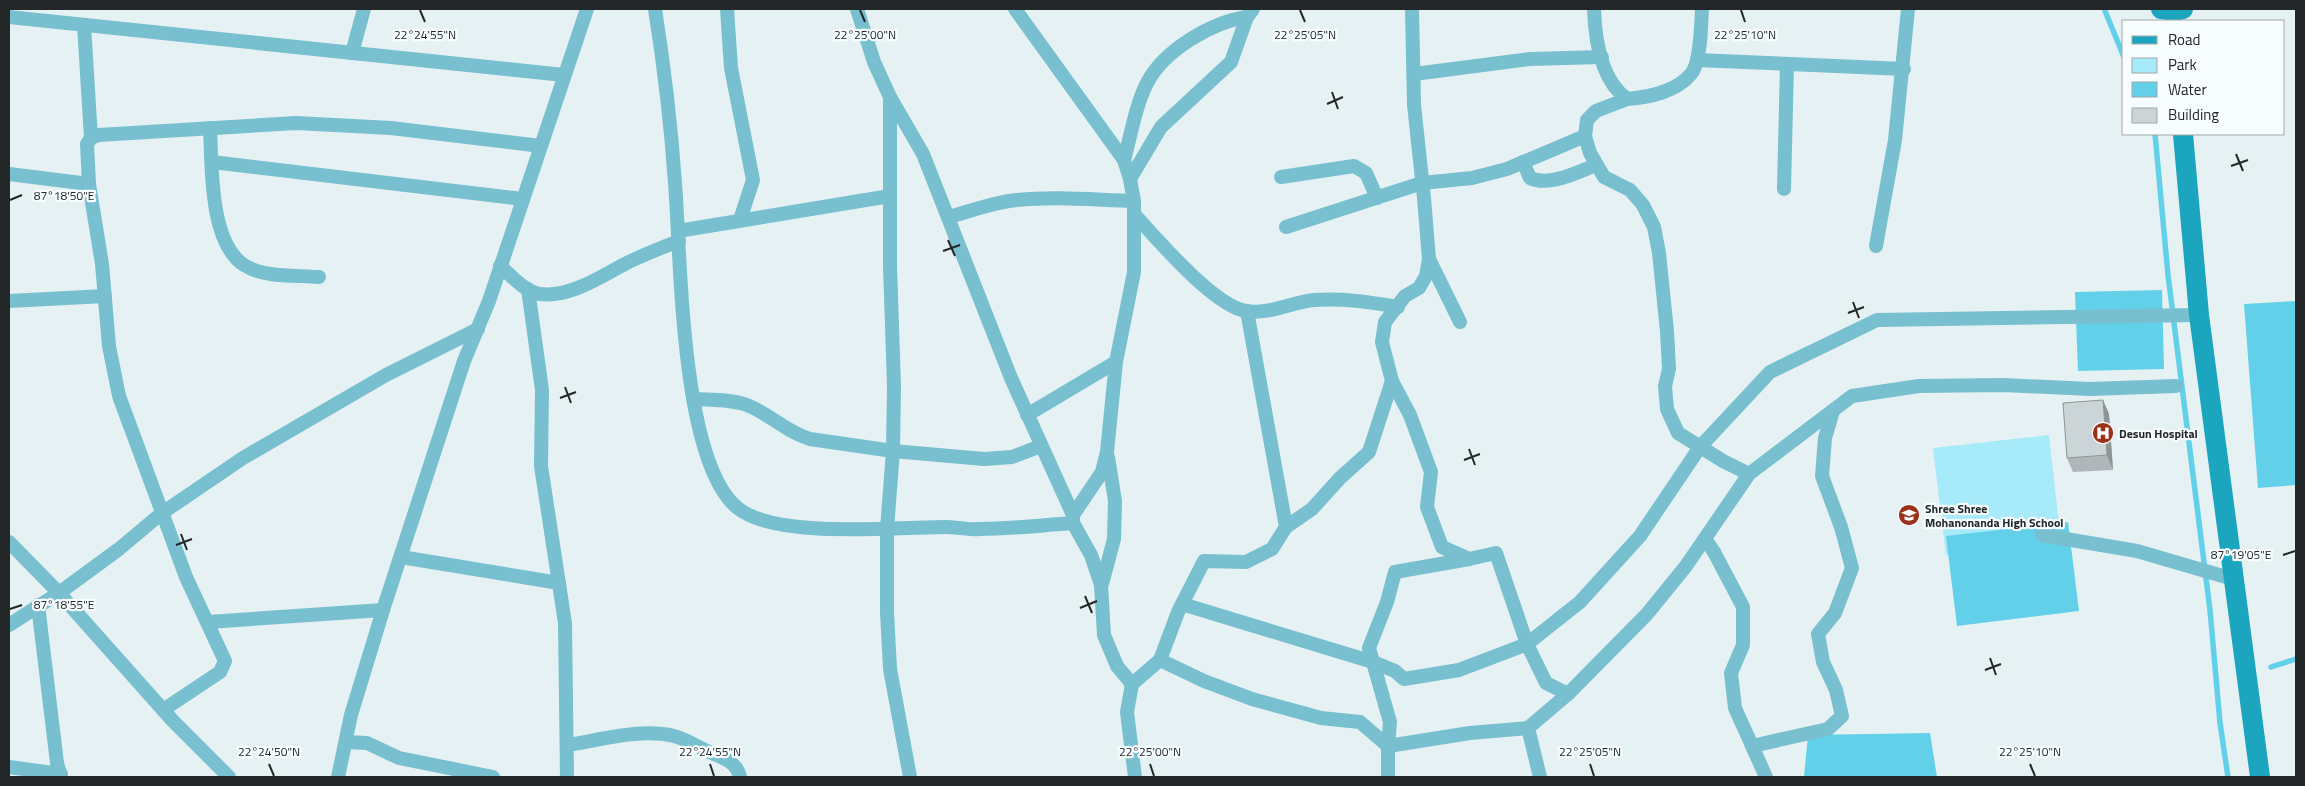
<svg xmlns="http://www.w3.org/2000/svg" width="2305" height="786" viewBox="0 0 2305 786" font-family="'Titillium Web',sans-serif">
	<rect width="100%" height="100%" fill="#e6f1f4"/>
	<polygon fill="#a7eafa" points="2049,435 2061,542 1946,555 1933,448"/>
	<g fill="#62d0e8">
		<polygon points="2162,290 2164,369 2078,371 2075,292"/>
		<polygon points="2296,301 2296,485 2258,488 2244,304"/>
		<polygon points="2068,522 2079,611 1957,626 1946,536"/>
		<polygon points="1930,733 1937,777 1804,777 1808,735"/>
	</g>
	<g fill="none" stroke-linecap="round" stroke-linejoin="round">
		<g stroke="#62d0e8" stroke-width="5.5">
			<polyline points="2105,11 2124,57"/>
			<polyline points="2155,134 2168,275 2210,610 2220,723 2228,777"/>
			<polyline points="2271,667 2296,659"/>
		</g>
		<g stroke="#78bfcf" stroke-width="14">
			<path d="M655 9C664 66 671 125 675 183 681 256 680 465 739 509 778 539 895 527 945 527 957 527 968 530 979 529 1011 529 1042 525 1073 523"/>
			<polyline points="727,9 731,68 753,180 740,220"/>
			<polyline points="857,9 874,62 890,97 923,154 1011,378 1073,515"/>
			<polyline points="1015,9 1124,160 1130,179 1134,201 1134,272 1116,362 1107,452 1102,472 1073,515 1073,523 1091,555 1101,585 1104,635 1117,666 1132,684"/>
			<polyline points="1412,9 1414,105 1424,198 1429,259 1426,276 1419,288 1405,296 1385,322 1382,342 1392,381 1410,415 1431,472 1427,507 1442,547 1469,559 1496,553 1527,644 1546,683 1568,694"/>
			<path d="M1594 9C1595 40 1601 80 1627 99 1650 97 1676 92 1691 74 1701 63 1701 24 1702 9"/>
			<polyline points="9,17 564,75"/>
			<polyline points="84,25 91,138"/>
			<polyline points="352,53 364,9"/>
			<polyline points="1697,60 1904,69"/>
			<polyline points="1414,74 1530,59 1602,57"/>
			<polyline points="890,97 890,266 894,386 893,451 887,529 887,612 890,669 910,777"/>
			<polyline points="1627,99 1596,111 1587,120 1585,136 1590,153 1604,177 1630,190 1643,205 1654,227 1659,253 1667,331 1669,369 1665,386 1667,409 1678,433 1723,461 1749,474"/>
			<path d="M210 128C212 165 209 242 244 265 264 278 296 275 319 277"/>
			<path d="M1124 160C1131 135 1135 107 1147 83 1164 50 1212 22 1247 17"/>
			<polyline points="212,162 523,199"/>
			<path d="M1523 162 1530 178C1550 187 1577 172 1596 165"/>
			<polyline points="9,174 89,184 87,144 91,138 98,135 296,123 391,128 541,146"/>
			<polyline points="1281,177 1354,166 1366,173 1377,198"/>
			<polyline points="1130,179 1161,127 1231,62 1247,17 1253,9"/>
			<polyline points="89,184 102,264 109,346 119,396 186,577 225,661 220,672 163,710"/>
			<polyline points="1784,189 1787,64"/>
			<path d="M1134 214C1157 239 1214 306 1246 311 1268 315 1292 302 1314 300 1343 298 1370 302 1398 307"/>
			<path d="M949 217C971 211 994 202 1017 200 1056 196 1095 200 1134 201"/>
			<polyline points="1286,227 1422,183 1472,178 1507,169 1585,136"/>
			<polyline points="678,231 890,196"/>
			<polyline points="1876,246 1895,140 1908,9"/>
			<polyline points="1429,259 1460,322"/>
			<path d="M500 266C512 276 525 292 540 294 573 298 605 273 633 260 648 253 663 247 679 241"/>
			<polyline points="528,289 542,390 541,466 565,623 567,777"/>
			<polyline points="9,301 105,296"/>
			<polyline points="1247,311 1286,527"/>
			<path d="M693 399C710 400 731 399 747 405 770 414 786 432 810 439L893 451 984 459 1012 457 1041 446"/>
			<polyline points="1027,415 1116,362"/>
			<polyline points="2042,535 2137,551 2233,579"/>
			<polyline points="1705,539 1714,552 1743,607 1743,645 1731,673 1735,708 1766,777"/>
			<polyline points="9,542 59,593 173,721 229,777"/>
			<polyline points="401,557 559,583"/>
			<polyline points="1469,559 1395,572 1387,602 1369,648 1390,722 1388,746 1470,733 1528,728"/>
			<polyline points="1102,584 1114,539 1115,501 1108,457"/>
			<polyline points="1182,604 1373,662 1395,671 1404,679 1459,670 1527,644 1580,602 1640,536 1700,447 1770,372 1877,320 2199,315"/>
			<polyline points="38,605 57,763 61,777"/>
			<polyline points="208,622 383,610"/>
			<polyline points="9,625 59,593 119,549 162,513 243,458 386,375 478,329"/>
			<polyline points="1160,660 1178,612 1204,561 1246,562 1272,549 1286,527 1312,509 1340,478 1369,452 1392,381"/>
			<polyline points="346,742 367,743 399,758 493,777"/>
			<path d="M567 745C601 740 640 728 674 736 686 739 698 747 709 752 722 757 737 762 740 777"/>
			<polyline points="1752,746 1828,729 1842,716 1836,690 1823,662 1818,634 1835,613 1852,568 1841,527 1822,476 1825,438 1833,411"/>
			<polyline points="9,767 61,774"/>
			<polyline points="338,777 351,715 383,610 464,361 489,301 587,9"/>
			<polyline points="1135,777 1127,712 1132,684 1160,660 1204,681 1252,699 1321,718 1360,722 1388,746 1388,777"/>
			<polyline points="1540,777 1528,728 1568,694 1647,614 1686,566 1749,474 1852,396 1919,386 2003,385 2090,389 2176,386"/>
		</g>
		<g stroke="#1ba5be" stroke-width="20">
			<polyline points="2161,9 2175,11 2183,9"/>
			<polyline points="2183,134 2199,315 2260,777"/>
		</g>
	</g>
	<polygon fill="#afb7ba" points="2103,400 2109,414 2113,470 2073,472 2067,458"/>
	<polygon fill="#8e9597" points="2103,400 2109,414 2113,470 2107,455"/>
	<polygon fill="#cbd5d8" stroke="#8e9597" points="2103,400 2107,455 2067,458 2063,403"/>
	<path fill="none" stroke="#232728" stroke-width="2" d="M420 10 425 22M860 10 865 22M1300 10 1305 22M1741 10 1745 22M1332 92 1338 109M1327 104 1343 97M2236 154 2243 171M2231 166 2248 160M10 200 22 195M948 240 955 256M943 251 960 245M1853 302 1859 318M1848 313 1864 307M565 387 571 403M560 398 576 392M1469 449 1475 465M1464 460 1480 454M181 534 187 550M176 545 192 539M2283 555 2295 551M1085 596 1092 613M1080 608 1097 601M10 609 22 605M1990 658 1996 675M1985 670 2001 664M269 764 274 776M710 764 714 776M1150 764 1154 776M1590 764 1594 776M2030 764 2035 776"/>
	<defs>
		<g id="hospital-disc" transform="scale(1.125)"><circle r="9.5" fill="#9a321a" stroke="#f7fdff"/><path d="M-5-5h3v3.5h4V-5h3V5h-3V1.5h-4V5h-3Z" fill="#fff"/></g>
		<g id="school-disc" transform="scale(1.125)"><circle r="9.5" fill="#9a321a" stroke="#f7fdff"/><path d="M0-5L7-2L0 1L-7-2ZM-4 1L0 2.5L4 1V4Q0 6-4 4Z" fill="#fff"/></g>
	</defs>
	<g fill-rule="evenodd">
		<use href="#hospital-disc" x="2103" y="433"/>
		<use href="#school-disc" x="1909" y="515"/>
	</g>
	<g text-anchor="middle" dominant-baseline="central" stroke-width="4.5" stroke-linejoin="round" paint-order="stroke">
		<g font-size="12" font-weight="bold" fill="#232728" stroke="#f7fdff" text-anchor="start">
			<text x="2119" y="433">Desun Hospital</text>
			<text x="1925" y="508">Shree Shree<tspan x="1925" dy="14">Mohanonanda High School</tspan></text>
		</g>
	</g>
	<g font-size="12" text-anchor="middle" fill="#232728" stroke="#f7fdff" stroke-width="4.5" stroke-linejoin="round" paint-order="stroke">
		<text x="865" y="39">22°25'00"N</text>
		<text x="425" y="39">22°24'55"N</text>
		<text x="1305" y="39">22°25'05"N</text>
		<text x="1745" y="39">22°25'10"N</text>
		<text x="64" y="200">87°18'50"E</text>
		<text x="2241" y="559">87°19'05"E</text>
		<text x="64" y="609">87°18'55"E</text>
		<text x="269" y="756">22°24'50"N</text>
		<text x="710" y="756">22°24'55"N</text>
		<text x="1150" y="756">22°25'00"N</text>
		<text x="1590" y="756">22°25'05"N</text>
		<text x="2030" y="756">22°25'10"N</text>
	</g>
	<rect width="2305" height="786" fill="none" stroke="#232728" stroke-width="20"/>
	<rect x="2122" y="20" width="162" height="115" fill="#f7fdff" stroke="#a2a7a9"/>
	<rect x="2132" y="36" width="25" height="8" fill="#1ba5be" stroke="#a2a7a9"/>
	<text x="2168" y="45" font-size="15" fill="#232728">Road</text>
	<rect x="2132" y="58" width="25" height="15" fill="#a7eafa" stroke="#a2a7a9"/>
	<text x="2168" y="70" font-size="15" fill="#232728">Park</text>
	<rect x="2132" y="82" width="25" height="15" fill="#62d0e8" stroke="#a2a7a9"/>
	<text x="2168" y="95" font-size="15" fill="#232728">Water</text>
	<rect x="2132" y="108" width="25" height="15" fill="#cbd5d8" stroke="#a2a7a9"/>
	<text x="2168" y="120" font-size="15" fill="#232728">Building</text>
</svg>
